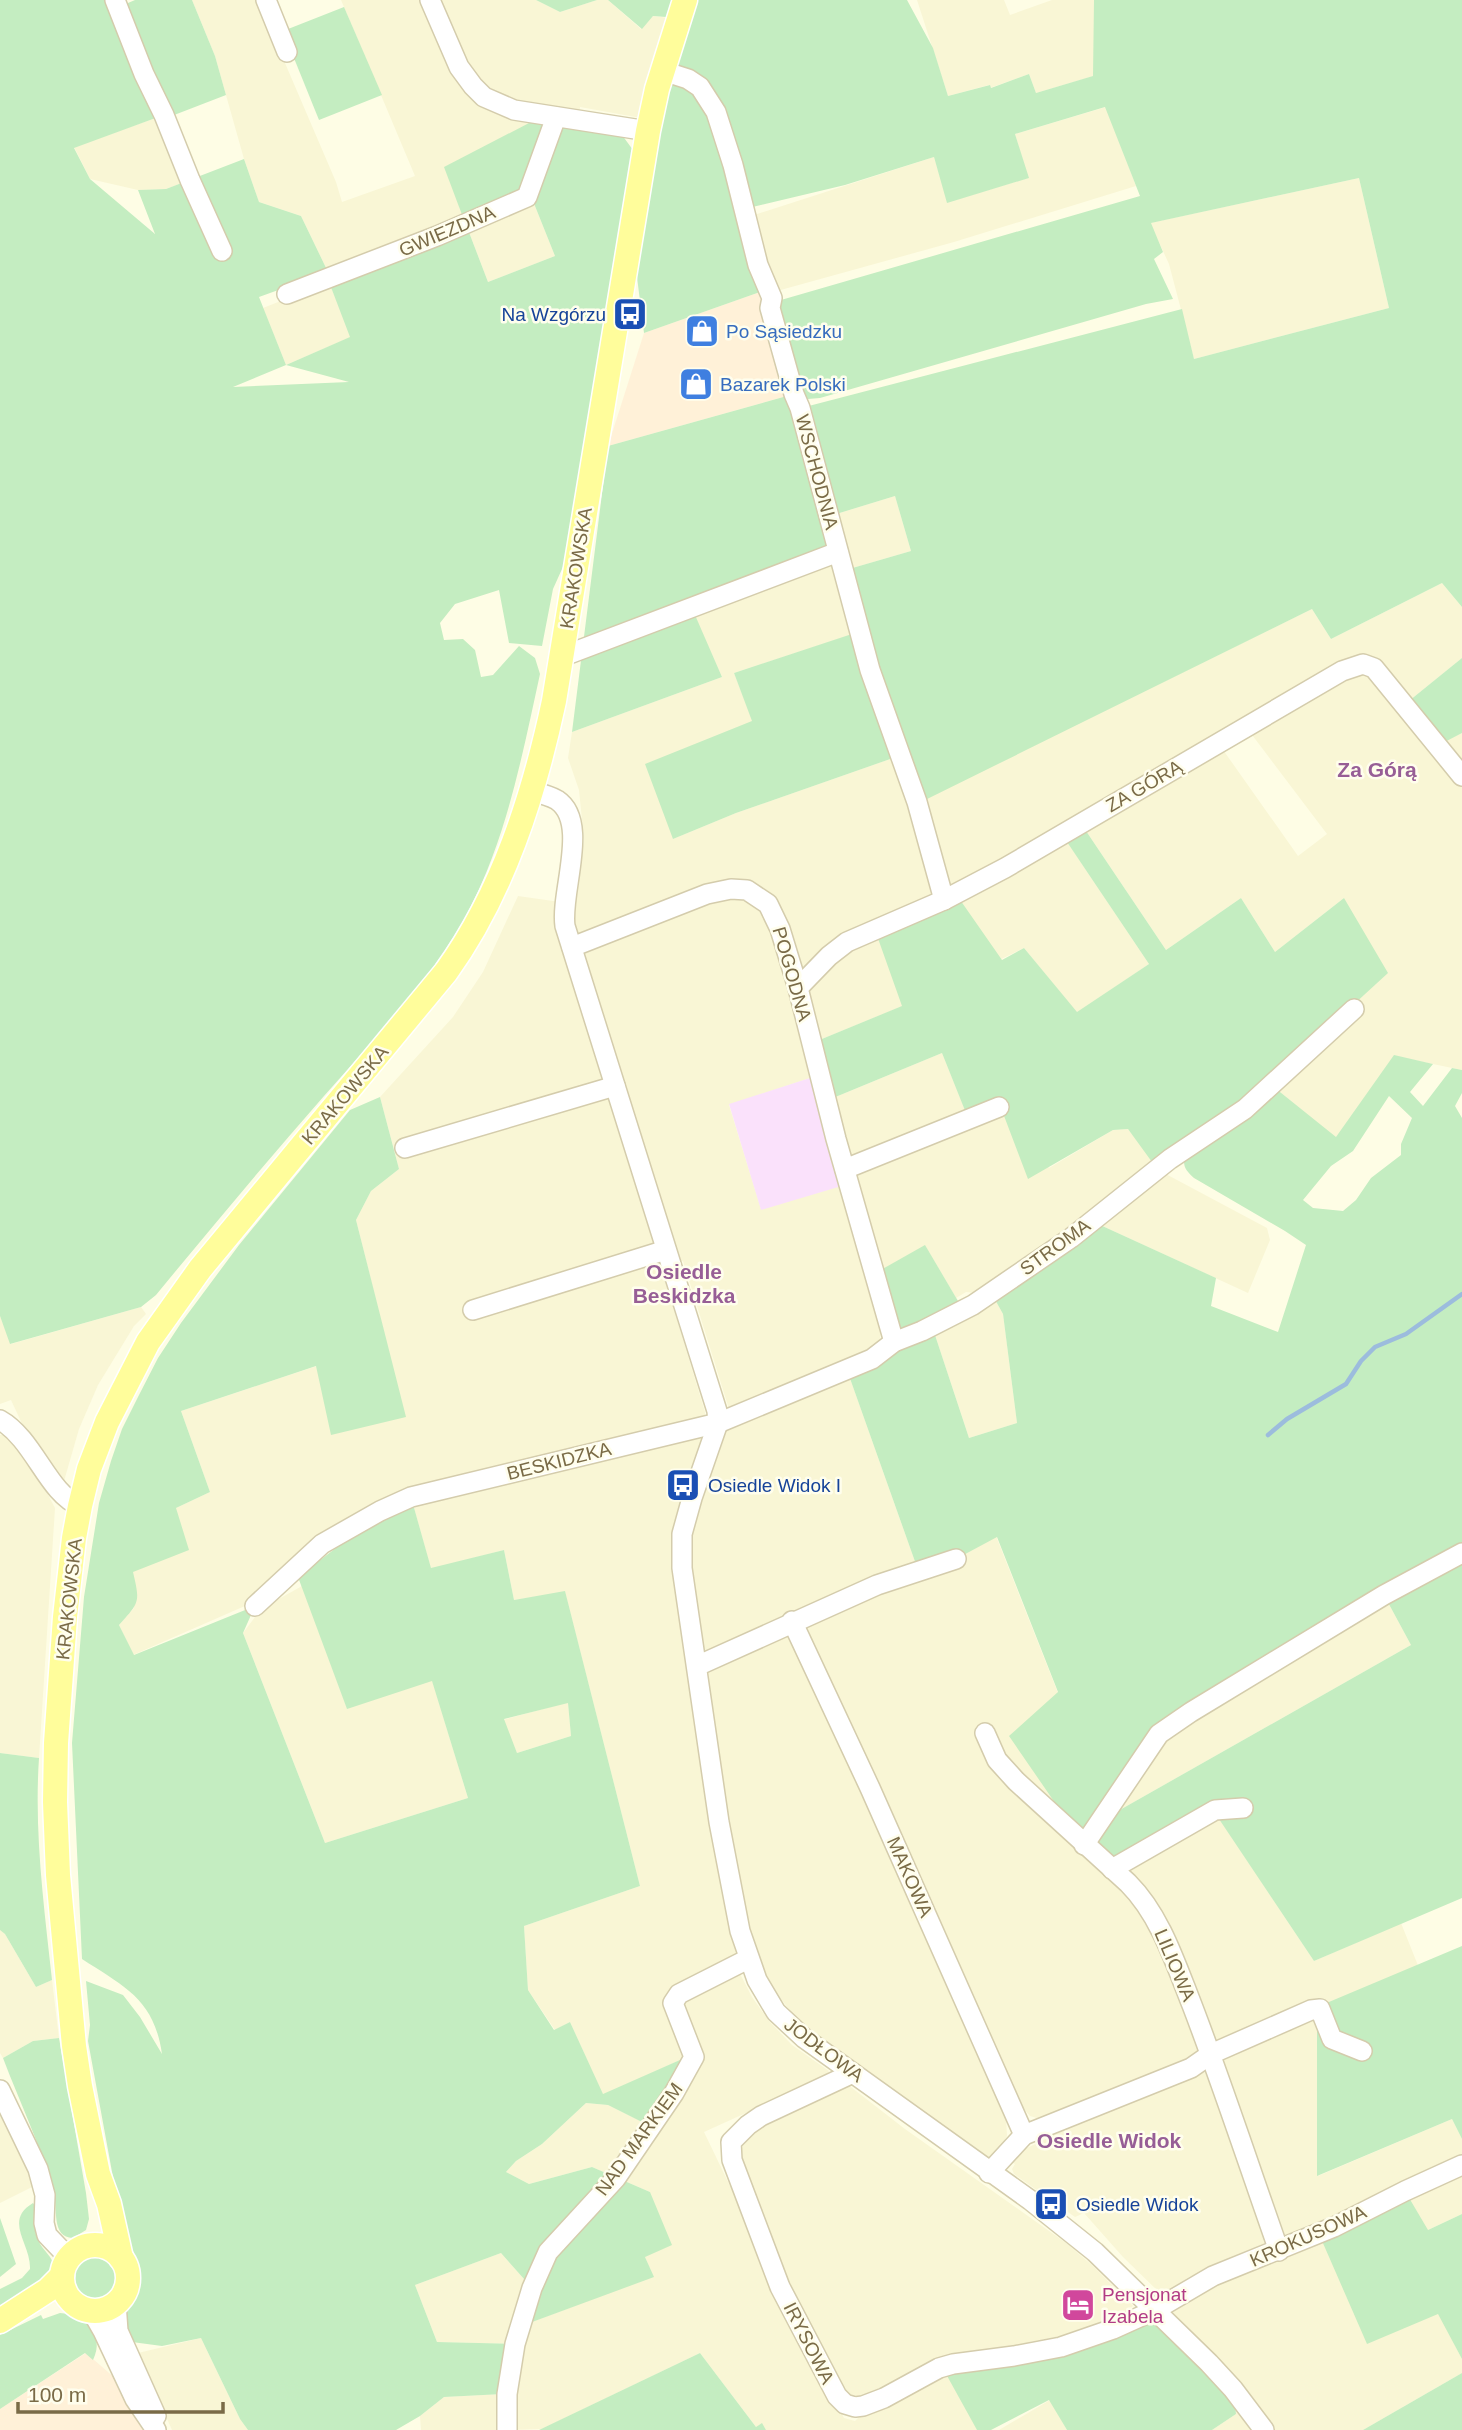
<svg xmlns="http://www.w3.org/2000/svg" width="1462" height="2430" viewBox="0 0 1462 2430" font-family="Arial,sans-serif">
	<rect width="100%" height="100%" fill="#fefde5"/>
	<g fill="#f9f6d5">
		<polygon points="192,0 258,0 336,182 342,202 415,176 341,0 536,0 560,12 597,0 608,0 641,29 653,16 669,18 641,118 580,107 579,119 464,220 328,272 301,216 259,202 244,159 215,56"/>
		<polygon points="917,0 1004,0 1010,15 1052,0 1094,0 1094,76 1036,93 1029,74 990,88 989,85 948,96"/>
		<polygon points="1106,107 1136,186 954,242 777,291 751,216 934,157 948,202 1028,178 1015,134"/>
		<polygon points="164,115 190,180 166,189 138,190 90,179 74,147"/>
		<polygon points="1359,178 1389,308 1194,359 1169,264 1150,223"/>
		<polygon points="533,201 555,256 488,282 467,227"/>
		<polygon points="329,282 351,337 286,365 263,308"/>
		<polygon points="895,496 911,551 849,569 833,515"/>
		<polygon points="837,560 860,632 734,673 753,721 733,731 673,839 736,813 896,757 914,804 1312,609 1331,639 1442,583 1462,607 1462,658 1404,705 1437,745 1462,733 1462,1070 1394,1056 1336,1138 1275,1088 1356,1003 1344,898 1275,952 1241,898 1166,950 1084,828 1221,747 1298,856 1327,834 1243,723 1058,828 1149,964 1077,1013 1024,948 903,1006 817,1041 816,1076 729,1105 761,1209 857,1181 833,1098 942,1053 966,1112 997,1100 1049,1168 1113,1130 1128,1129 1162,1172 1267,1228 1270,1240 1248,1293 1098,1224 976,1293 966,1292 956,1298 925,1246 881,1328 880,1341 873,1350 729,1409 683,1261 661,1267 705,1412 705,1416 697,1422 417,1488 254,1602 133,1655 119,1625 134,1608 133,1572 176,1508 210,1492 181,1411 317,1366 405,1417 356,1220 371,1191 399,1169 380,1097 453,1017 483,972 518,896 574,904 584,840 579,790 568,758 572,732 722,677 694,615"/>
		<polygon points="993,1296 1003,1314 1017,1423 969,1438 934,1332"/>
		<polygon points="141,1307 146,1314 134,1326 98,1385 79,1429 64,1481 57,1481 32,1445 11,1400 0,1404 0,1316 11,1344"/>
		<polygon points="847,1370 918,1570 996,1536 1058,1693 1084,1845 1217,1815 1314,1961 1401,1923 1419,1968 1318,2176 1452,2119 1462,2139 1462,2214 1428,2230 1439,2314 1462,2359 1462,2373 1363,2430 1212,2430 1236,2414 1155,2310 1290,2241 1287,2235 1267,2247 1189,2277 1162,2295 1123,2257 1084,2213 1075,2217 1014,2174 1012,2169 1015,2164 1011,2162 1021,2151 1060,2132 1054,2114 1040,2119 1030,2116 1024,2109 1006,2118 1007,2136 998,2152 992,2157 982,2157 823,2040 793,2014 776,1993 759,1961 738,1970 752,1997 769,2021 792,2045 829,2071 825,2077 704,2132 730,2186 735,2185 782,2306 844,2418 855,2421 860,2416 946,2374 980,2430 766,2430 762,2424 756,2427 700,2353 542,2429 510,2430 524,2325 653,2276 645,2257 650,2192 592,2167 529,2184 506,2172 516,2161 542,2144 586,2103 608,2105 653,2127 692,2069 701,2064 696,2053 603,2095 570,2022 555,2030 528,1990 524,1926 640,1886 565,1592 514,1600 504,1550 431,1569 411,1497 718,1423"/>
		<polygon points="0,1435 11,1435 24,1449 55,1508 39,1758 0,1753"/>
		<polygon points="302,1586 347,1708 432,1680 468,1798 325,1843 243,1633 261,1609"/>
		<polygon points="1384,1595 1411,1645 1118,1811 1152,1730"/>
		<polygon points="568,1702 571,1736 517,1753 503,1720"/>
		<polygon points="0,1930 5,1934 36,1987 52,1980 59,2038 33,2041 3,2058 0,2053"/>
		<polygon points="847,2084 905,2129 1066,2243 1093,2266 1133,2306 1117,2318 1082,2332 1029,2342 1018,2350 867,2397 854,2397 847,2392 838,2380 797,2305 737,2163 737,2141 750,2129"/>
		<polygon points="0,2104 34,2173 34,2186 0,2203"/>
		<polygon points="501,2253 532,2288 515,2344 437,2342 415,2285"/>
		<polygon points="201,2338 240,2419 248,2430 172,2430 138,2353"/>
		<polygon points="503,2394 503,2430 421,2430 420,2416 444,2397"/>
		<polygon points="1050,2400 1067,2430 999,2430"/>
	</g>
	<g fill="#fff1d8">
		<polygon points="760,292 794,394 608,446 644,333"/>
		<polygon points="86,2353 116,2379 143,2430 0,2430 0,2409"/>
	</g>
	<polygon fill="#fae1fb" points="816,1076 845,1185 761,1210 729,1104"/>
	<g fill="#c4edc1" fill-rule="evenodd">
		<path d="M0 0H107L161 116 74 148 90 179 155 234 138 190 166 189 244 159 259 202 301 216 328 272 259 297 286 365 350 337 329 282 467 227 488 282 555 256 533 201 562 126 622 135 633 150 571 549 553 589 542 646 509 643 499 590 455 604 440 623 444 640 463 639 475 650 481 677 493 675 519 646 535 658 540 674C522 756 507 837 468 912 431 981 375 1038 324 1096 267 1161 211 1228 156 1295L141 1307 10 1344 0 1316ZM286 365 349 382 233 387Z"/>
		<polygon points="135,0 192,0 215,56 226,95 169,117 121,6"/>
		<polygon points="536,0 597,0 560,12"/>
		<polygon points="608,0 686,0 679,18 653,16 642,29"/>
		<polygon points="687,0 907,0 933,48 948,96 990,85 991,88 1029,74 1036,93 1093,76 1094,0 1462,0 1462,607 1442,583 1331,639 1312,609 919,803 849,569 911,551 895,496 833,515 837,560 695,615 722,677 572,732 608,446 794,394 801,408 1182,309 1194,359 1389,308 1359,178 1151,223 1163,252 1154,259 1173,299 1146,304 820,398 808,399 802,397 778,303 781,300 1140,196 1105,107 1015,134 1029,178 947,203 934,157 845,185 744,209 760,292 644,333 636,269 663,71"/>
		<polygon points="344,7 382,95 319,120 283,31"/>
		<polygon points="531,122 549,125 526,191 464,220 444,167"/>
		<polygon points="858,632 896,757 736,813 673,839 645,764 752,721 734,673"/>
		<polygon points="1462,658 1462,733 1437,746 1416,736 1404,705"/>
		<polygon points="1084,828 1166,950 1241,898 1275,952 1344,898 1388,973 1244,1105 1152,1162 1128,1129 1113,1130 1028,1179 998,1100 966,1113 942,1053 833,1098 817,1041 902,1006 875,930 956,894 1002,960 1024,948 1077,1012 1149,964 1065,839"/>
		<path d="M1394 1055 1433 1064 1410 1092 1423 1106 1452 1068 1462 1070V1093L1455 1106 1462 1118V1898L1314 1961 1217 1816 1117 1873 1084 1845 1009 1736 1058 1692 997 1537 956 1559 918 1570 847 1370 934 1332 969 1438 1017 1423 1003 1314 993 1296 1098 1224 1216 1278 1211 1306 1278 1332 1306 1245 1285 1231 1194 1178C1186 1171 1182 1166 1185 1155L1275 1088 1336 1137ZM1389 1096 1412 1118 1401 1144V1155L1371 1178 1356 1200 1343 1211 1313 1208 1303 1200 1331 1166 1353 1151ZM1384 1595 1411 1645 1118 1811 1159 1734Z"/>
		<path d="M380 1097 399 1169 371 1191 356 1220 406 1417 331 1435 316 1366 181 1411 210 1492 176 1508 189 1550 133 1572C140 1602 140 1602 119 1625L134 1655 255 1606 243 1633 325 1843 468 1798 432 1681 347 1709 298 1577 353 1535 380 1523V1511L411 1497 431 1568 504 1550 514 1600 565 1591 640 1886 524 1926 528 1990 554 2030 570 2022 603 2094 689 2056 648 2125 608 2105 586 2103 542 2144 516 2161 506 2172 529 2184 592 2167 650 2192 672 2245 645 2257 654 2277 524 2325 532 2288 501 2253 415 2285 437 2342 515 2344 503 2394 444 2397 420 2416 396 2430H248L240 2419 201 2338 162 2346 132 2342C130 2335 125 2326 124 2319 124 2308 136 2293 138 2279L117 2199 88 2041 90 2025 86 1981 123 1995 140 2017 162 2054C154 1999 125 1987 82 1959L72 1743 84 1597 99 1503 111 1461 122 1429 139 1395 158 1358 181 1323 239 1245 350 1110ZM568 1703 571 1736 517 1753 504 1719Z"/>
		<polygon points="925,1245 958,1301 953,1308 895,1333 879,1271"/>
		<path d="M0 1753 39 1758C34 1833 44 1906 52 1980L36 1987 5 1934 0 1930Z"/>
		<polygon points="1462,1946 1462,2139 1452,2119 1317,2176 1317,2007"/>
		<path d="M59 2038 86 2193 89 2219 86 2230 73 2238C51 2237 58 2210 54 2194 42 2148 20 2103 3 2058L33 2041Z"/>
		<polygon points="1405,2191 1428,2230 1462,2214 1462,2359 1438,2314 1367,2344 1319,2234"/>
		<path d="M33 2203 36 2207C34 2218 33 2230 38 2240 44 2254 63 2262 48 2279 38 2290 13 2301 0 2309V2289L22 2278 30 2269C31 2243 3 2221 33 2203Z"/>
		<polygon points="0,2218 16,2264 0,2277"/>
		<circle cx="95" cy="2278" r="23"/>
		<polygon points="1155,2310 1233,2389 1236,2414 1212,2430 1067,2430 1049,2400 991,2430 977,2430 946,2374 1014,2356"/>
		<path d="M60 2313C84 2314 106 2335 93 2360L85 2353 0 2409V2335L41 2315 43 2319Z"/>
		<polygon points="700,2353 756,2427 762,2423 766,2430 539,2430"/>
		<polygon points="1462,2373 1462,2430 1363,2430"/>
	</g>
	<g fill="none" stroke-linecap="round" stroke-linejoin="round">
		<polyline stroke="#9cbcdd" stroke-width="4.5" points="1268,1435 1287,1419 1346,1384 1361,1361 1375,1347 1406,1334 1462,1294"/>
		<g stroke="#d4ccac" stroke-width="22">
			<g id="minor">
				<polyline points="115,0 144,74 164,115 190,180 222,251"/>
				<polyline points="266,0 287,52"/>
				<polyline points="430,0 459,67 473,86 484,97 514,110 648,131"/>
				<polyline points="663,71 688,79 700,87 716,112 733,165 758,265 772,298 770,308 794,394 800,408 870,670 917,802 944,900"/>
				<polyline points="287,294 437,236 527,197 556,117"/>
				<polyline points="561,657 838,552"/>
				<path d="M531 791C539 793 550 796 557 800 590 822 560 892 565 926L717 1411 718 1423 692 1498 682 1534V1568L719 1822 740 1931 757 1980 776 2012 804 2038 1030 2200 1095 2252 1209 2363 1233 2389 1264 2430"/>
				<polyline points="572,947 707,894 731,889 747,890 768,904 780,929 798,988 836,1139 894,1342"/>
				<polyline points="798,988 829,956 847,942 944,900 1005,868 1342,671 1363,664 1374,668 1462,776"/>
				<polyline points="405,1148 615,1086"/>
				<polyline points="845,1169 999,1107"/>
				<polyline points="473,1310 666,1250"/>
				<path d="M0 1420C34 1439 48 1494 80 1506"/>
				<polyline points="255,1606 322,1544 380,1511 411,1497 718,1423 872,1359 894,1342 922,1331 973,1305 1071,1238 1170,1159 1245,1109 1354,1009"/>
				<polyline points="792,1621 870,1788 1024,2135"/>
				<polyline points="697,1666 877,1585 956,1559"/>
				<path d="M985 1733 997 1760 1016 1781 1128 1883C1160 1915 1175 1962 1192 2005 1223 2086 1250 2169 1279 2251"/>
				<polyline points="1084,1845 1159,1734 1191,1712 1384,1595 1462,1553"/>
				<polyline points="1112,1869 1215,1810 1243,1808"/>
				<polyline points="853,2073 761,2116 748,2125 731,2142 732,2160 780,2287 837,2396 845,2404 855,2407 863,2406 884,2398 939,2368 953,2364 1014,2356 1061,2347 1113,2329 1155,2310 1213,2276 1334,2227 1405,2191 1462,2165"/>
				<polyline points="0,2090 38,2169 45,2195 44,2223 47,2235 69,2258"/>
				<polyline points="989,2173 1024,2135 1191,2068 1211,2054 1311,2010 1320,2009 1332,2039 1362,2051"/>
				<polyline points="116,2303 118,2331 156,2416"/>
				<polyline points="91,2310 103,2331 135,2399 156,2430"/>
				<polyline points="507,2430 507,2394 515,2344 532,2288 548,2252 616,2178 674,2093 694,2057 673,2003 679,1994 748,1959"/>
			</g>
		</g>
		<g stroke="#fff" stroke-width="27">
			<g id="major">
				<circle cx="95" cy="2278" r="33"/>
				<path d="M121 2258 109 2204 98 2174 80 2086 74 2046 58 1875 55 1802 56 1743 65 1617 74 1538 80 1506 89 1469 107 1422 148 1342 200 1269 446 972C503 893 534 795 554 701L648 131 657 89 685 0"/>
				<polyline points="0,2321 48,2290 62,2276"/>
			</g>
		</g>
		<use href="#minor" stroke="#fff" stroke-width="19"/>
		<use href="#major" stroke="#fffd9b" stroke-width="24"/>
	</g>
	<defs>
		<g id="bus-square" transform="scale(1.75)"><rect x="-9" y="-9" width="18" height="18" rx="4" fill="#1a4fb4" stroke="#fffeed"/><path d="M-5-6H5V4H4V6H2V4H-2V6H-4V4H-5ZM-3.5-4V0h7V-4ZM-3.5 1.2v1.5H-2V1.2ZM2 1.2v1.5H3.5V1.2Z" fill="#fff"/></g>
		<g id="shop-square" transform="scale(1.75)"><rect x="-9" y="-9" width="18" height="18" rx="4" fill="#3f7fe0" stroke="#fffeed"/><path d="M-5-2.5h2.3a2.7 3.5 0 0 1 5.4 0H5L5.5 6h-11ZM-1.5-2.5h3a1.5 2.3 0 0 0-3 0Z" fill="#fff"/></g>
		<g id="hotel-square" transform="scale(1.75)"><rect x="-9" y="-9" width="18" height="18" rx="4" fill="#d1479c" stroke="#fffeed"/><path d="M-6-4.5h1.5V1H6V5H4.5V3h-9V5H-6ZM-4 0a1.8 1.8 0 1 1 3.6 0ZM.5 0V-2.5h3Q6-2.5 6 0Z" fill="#fff"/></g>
	</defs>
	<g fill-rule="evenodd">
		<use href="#bus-square" x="630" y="314"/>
		<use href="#shop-square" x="702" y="331"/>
		<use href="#shop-square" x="696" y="384"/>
		<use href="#bus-square" x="683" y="1485"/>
		<use href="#bus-square" x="1051" y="2204"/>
		<use href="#hotel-square" x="1078" y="2305"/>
	</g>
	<g text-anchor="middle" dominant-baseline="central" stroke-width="5" stroke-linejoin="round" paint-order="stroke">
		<g font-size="19" fill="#7a6b47" stroke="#fffeed">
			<text transform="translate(447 231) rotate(-23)">GWIEZDNA</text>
			<text transform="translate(817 472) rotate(75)">WSCHODNIA</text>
			<text transform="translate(576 568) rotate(-81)">KRAKOWSKA</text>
			<text transform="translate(1144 786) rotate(-30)">ZA GÓRĄ</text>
			<text transform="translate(792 974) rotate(74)">POGODNA</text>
			<text transform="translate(345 1095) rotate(-50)">KRAKOWSKA</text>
			<text transform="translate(1055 1247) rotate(-36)">STROMA</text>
			<text transform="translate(559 1461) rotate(-14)">BESKIDZKA</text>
			<text transform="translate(69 1599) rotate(-84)">KRAKOWSKA</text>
			<text transform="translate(910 1877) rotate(66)">MAKOWA</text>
			<text transform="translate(1175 1965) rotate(67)">LILIOWA</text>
			<text transform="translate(824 2050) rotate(37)">JODŁOWA</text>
			<text transform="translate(639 2139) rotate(-54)">NAD MARKIEM</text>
			<text transform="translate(1308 2236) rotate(-24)">KROKUSOWA</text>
			<text transform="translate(809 2343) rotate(63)">IRYSOWA</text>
		</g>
		<g font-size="19" fill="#164399" stroke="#fffeed" text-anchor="start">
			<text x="606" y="314" text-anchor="end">Na Wzgórzu</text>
			<text x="708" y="1485">Osiedle Widok I</text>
			<text x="1076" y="2204">Osiedle Widok</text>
		</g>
		<g font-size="19" fill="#366cbe" stroke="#fffeed" text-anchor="start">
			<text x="726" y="331">Po Sąsiedzku</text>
			<text x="720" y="384">Bazarek Polski</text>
		</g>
		<g font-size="19" fill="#b23c85" stroke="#fffeed" text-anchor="start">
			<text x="1102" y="2294">Pensjonat<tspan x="1102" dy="22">Izabela</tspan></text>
		</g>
		<g font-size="21" font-weight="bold" fill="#975e96" stroke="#fffeed">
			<text x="1377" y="769">Za Górą</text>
			<text x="684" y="1271">Osiedle<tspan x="684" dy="24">Beskidzka</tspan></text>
			<text x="1109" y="2140">Osiedle Widok</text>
		</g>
	</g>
	<path d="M18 2402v10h205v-10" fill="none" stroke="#7a6b47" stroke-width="3.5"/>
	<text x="28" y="2402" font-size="21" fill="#7a6b47" stroke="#fffeed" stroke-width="5" paint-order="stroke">100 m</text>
</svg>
